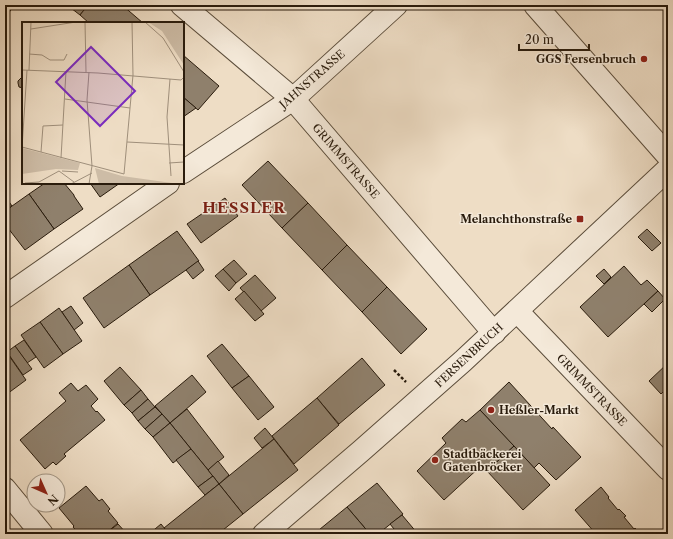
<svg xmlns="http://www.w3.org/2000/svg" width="673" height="539" viewBox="0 0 673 539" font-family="'Libre Caslon Text',serif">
	<rect width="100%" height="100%" fill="#eeddc5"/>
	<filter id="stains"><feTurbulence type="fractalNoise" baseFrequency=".005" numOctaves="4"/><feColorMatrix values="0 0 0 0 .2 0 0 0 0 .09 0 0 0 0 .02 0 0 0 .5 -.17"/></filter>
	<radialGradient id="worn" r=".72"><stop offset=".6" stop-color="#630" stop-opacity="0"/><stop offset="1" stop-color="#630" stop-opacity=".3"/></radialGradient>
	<g fill="#8f806c" stroke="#291b0c">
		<polygon points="5,5 15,5 6,16 5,16"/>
		<polygon points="67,5 88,5 80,15"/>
		<polygon points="88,5 122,5 143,23 89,23 80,15"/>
		<polygon points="183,55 219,86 198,110 183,97"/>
		<polygon points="21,78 23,78 23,88 19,87 18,83 18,81"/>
		<polygon points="183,97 196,108 183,117"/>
		<polygon points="268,161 308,203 282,228 242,185"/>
		<polygon points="45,183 64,183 74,195 74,196 83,209 54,229 29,194"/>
		<polygon points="90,183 120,183 100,197"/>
		<polygon points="29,194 54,229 25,250 8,228 8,226 5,222 5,211"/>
		<polygon points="5,196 12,206 5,211"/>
		<polygon points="225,198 238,216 201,243 187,224"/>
		<polygon points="308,203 347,245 322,270 282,228"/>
		<polygon points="647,229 661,243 652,251 638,237"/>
		<polygon points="177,231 199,261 150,295 129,265"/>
		<polygon points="347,245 387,287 362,312 322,270"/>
		<polygon points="234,260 247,274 236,283 223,269"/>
		<polygon points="198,261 204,270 193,279 186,270"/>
		<polygon points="129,265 150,295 104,328 83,298"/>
		<polygon points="624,266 641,285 647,280 658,291 608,337 580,307"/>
		<polygon points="223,269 236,283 229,291 215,276"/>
		<polygon points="604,269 611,277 604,284 596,276"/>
		<polygon points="255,275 276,298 261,311 240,288"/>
		<polygon points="387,287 427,329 401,354 362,312"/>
		<polygon points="244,291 264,314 255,321 235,299"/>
		<polygon points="658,291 665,299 652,312 644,304"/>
		<polygon points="71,306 83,323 74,330 62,312"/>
		<polygon points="59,308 82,341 63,354 40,322"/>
		<polygon points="40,322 63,354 44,368 21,335"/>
		<polygon points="24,340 36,357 27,363 15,346"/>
		<polygon points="222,344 249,376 232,388 207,356"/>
		<polygon points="15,346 32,369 23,375 7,352"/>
		<polygon points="5,350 26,380 7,394 5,391"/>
		<polygon points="362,358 385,385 339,424 317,398"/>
		<polygon points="668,363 668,387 661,394 649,381"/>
		<polygon points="120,367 141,390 124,405 104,381"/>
		<polygon points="192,375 206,392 170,423 155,406"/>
		<polygon points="249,376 274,407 258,420 232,388"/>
		<polygon points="509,382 552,429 553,427 581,457 556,480 539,463 534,468 480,410"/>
		<polygon points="71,383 78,391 86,385 98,399 91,406 96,412 97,411 105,420 64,454 66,456 56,465 53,462 45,469 20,440 66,401 59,393"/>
		<polygon points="141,390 148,399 132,413 124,405"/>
		<polygon points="317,398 339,425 294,464 272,436"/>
		<polygon points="148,399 155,407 138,421 132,413"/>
		<polygon points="155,407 162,414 145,429 138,421"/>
		<polygon points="187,409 224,457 208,470 170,423"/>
		<polygon points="480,410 514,446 487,471 482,465 444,500 417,471 446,443 442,438 462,419 466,422"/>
		<polygon points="162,414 170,423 153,437 145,429"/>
		<polygon points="170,423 191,449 173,463 153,437"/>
		<polygon points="265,428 274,439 262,448 254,438"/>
		<polygon points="274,439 298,470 243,514 219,484"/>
		<polygon points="514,446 550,485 523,510 487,471"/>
		<polygon points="191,449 213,476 198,487 176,460"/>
		<polygon points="218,461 229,475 219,484 208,470"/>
		<polygon points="213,476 219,484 205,495 198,487"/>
		<polygon points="377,483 403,514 378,534 370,534 347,507"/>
		<polygon points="219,484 243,514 218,534 169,534 164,528"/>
		<polygon points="86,486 99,501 102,499 110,509 108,511 118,523 105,534 79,534 73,527 74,526 59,508"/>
		<polygon points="601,487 609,497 608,498 618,510 619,509 626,516 624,517 634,529 635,528 641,534 596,534 575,510"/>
		<polygon points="347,507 370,534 314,534"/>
		<polygon points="402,515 418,534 398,534 390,524"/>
		<polygon points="118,524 127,534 105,534"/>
		<polygon points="161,524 169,534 149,534"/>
		<polygon points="5,526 12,534 5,534"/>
	</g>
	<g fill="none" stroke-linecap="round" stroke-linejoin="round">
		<g stroke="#5a4c3a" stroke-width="24">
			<g id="minor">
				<polyline points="182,5 293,99 494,333"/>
				<polyline points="535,5 668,156"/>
				<polyline points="183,172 293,99 396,5"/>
				<polyline points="5,297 168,183"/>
				<polyline points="5,489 42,534"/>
			</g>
		</g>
		<g stroke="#5a4c3a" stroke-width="24">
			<g id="tertiary">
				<polyline points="517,311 668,469"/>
				<polyline points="264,534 361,451 463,361 668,169"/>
			</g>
		</g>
		<polyline stroke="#291b0c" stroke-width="2.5" stroke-dasharray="3 2" stroke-linecap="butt" points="394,370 406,382"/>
		<use href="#minor" stroke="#f4e9d9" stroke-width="22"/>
		<use href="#tertiary" stroke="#f4e9d9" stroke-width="22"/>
	</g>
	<g fill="#8f2418" stroke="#f4e9d9" stroke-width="1.5">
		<circle cx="644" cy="59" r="4"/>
		<rect x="576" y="215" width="8" height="8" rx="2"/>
		<circle cx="491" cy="410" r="4"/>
		<circle cx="435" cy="460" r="4"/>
	</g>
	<g text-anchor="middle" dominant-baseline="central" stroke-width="3" stroke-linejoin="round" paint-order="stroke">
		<g font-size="11" font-weight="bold" fill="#291b0c" stroke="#f4e9d9" text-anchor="end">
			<text x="636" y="59">GGS Fersenbruch</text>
			<text x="572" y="219">Melanchthonstraße</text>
			<text x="499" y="410" text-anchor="start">Heßler-Markt</text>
			<text x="443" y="454" text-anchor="start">Stadtbäckerei<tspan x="443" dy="13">Gatenbröcker</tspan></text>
		</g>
		<g font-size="11" fill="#291b0c" stroke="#f4e9d9">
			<text transform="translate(312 79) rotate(-41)">JAHNSTRASSE</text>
			<text transform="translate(346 161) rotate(49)">GRIMMSTRASSE</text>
			<text transform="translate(469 355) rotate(-43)">FERSENBRUCH</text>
			<text transform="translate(592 390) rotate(46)">GRIMMSTRASSE</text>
		</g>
		<g font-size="15" font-weight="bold" letter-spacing="1" fill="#7a1f14" stroke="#f4e9d9">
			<text x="244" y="207">HESSLER</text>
		</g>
	</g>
	<g transform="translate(22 22)">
		<rect width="162" height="162" fill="#eeddc5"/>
		<path d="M126 0H162V43L140 9ZM0 126 58 141 56 148 34 147 0 152ZM73 146 100 154 157 162H77Z" fill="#cdbca6"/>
		<path fill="none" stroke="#9f8f7b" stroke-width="1" d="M63 0 64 50M123 0 141 16 162 50M9 7 54 0M7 32 20 33 28 38H42L45 32M0 48 76 51 159 58 162 55M7 48 9 0M67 50 65 78 70 144 67 162M148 57 145 95 149 154M43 77 108 86M105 120 162 123M0 125 102 152 111 53 110 0M0 126 5 48M19 130 21 104 41 103M39 136 44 49M147 141 162 140M40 149 56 150M3 161 17 160 37 149 52 160M49 162 70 151"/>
		<path fill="#7b2cbf" fill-opacity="0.15" stroke="#7b2cbf" stroke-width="2" d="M69 25 113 69 78 104 34 60Z"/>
		<rect width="162" height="162" fill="none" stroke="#291b0c" stroke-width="2"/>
	</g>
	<rect width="673" height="539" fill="none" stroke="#eeddc5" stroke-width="20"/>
	<rect x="6" y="6" width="661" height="527" fill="none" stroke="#291b0c" stroke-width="2"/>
	<rect x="10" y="10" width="653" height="519" fill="none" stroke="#291b0c"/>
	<g transform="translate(46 493) rotate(135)"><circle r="19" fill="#f4e9d9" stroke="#a39787"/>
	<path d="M0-3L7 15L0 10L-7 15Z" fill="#8f2418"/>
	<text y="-6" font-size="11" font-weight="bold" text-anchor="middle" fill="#291b0c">N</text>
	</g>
	<path d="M519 44v6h70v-6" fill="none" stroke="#291b0c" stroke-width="2"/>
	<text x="525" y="44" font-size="12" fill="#291b0c" stroke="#f4e9d9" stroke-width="3" paint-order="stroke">20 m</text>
	<rect width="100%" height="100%" filter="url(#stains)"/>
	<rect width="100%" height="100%" fill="url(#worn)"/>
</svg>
